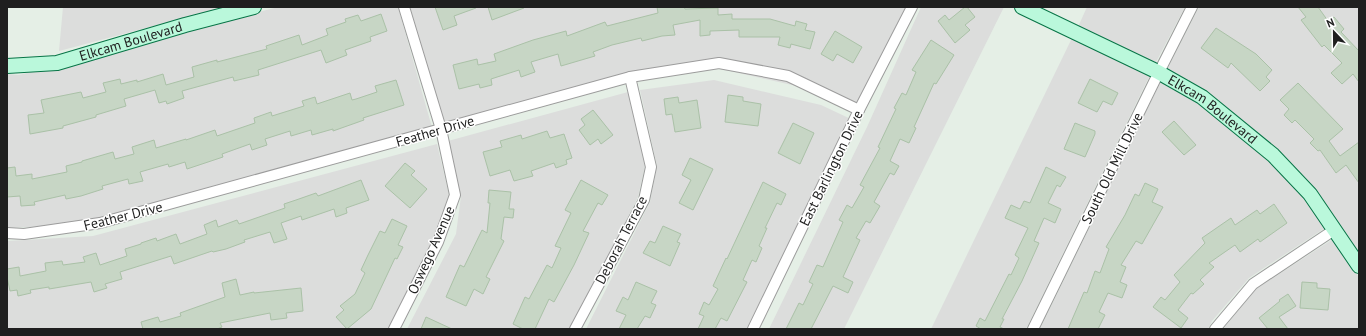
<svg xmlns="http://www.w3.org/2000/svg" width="1366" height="336" viewBox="0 0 1366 336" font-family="'PT Sans',sans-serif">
	<rect width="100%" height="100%" fill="#e5efe6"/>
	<g fill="#dcdddc">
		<polygon points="63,7 226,7 59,51"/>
		<polygon points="278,7 398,7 433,131 90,224 7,228 7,74 19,75"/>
		<polygon points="410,7 907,7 860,110 823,92 712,67 637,77 445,128"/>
		<polygon points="921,7 1004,7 844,329 769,329 867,127"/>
		<polygon points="1087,7 1185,7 1155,64 1078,27"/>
		<polygon points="1199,7 1359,7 1359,256 1314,189 1167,70"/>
		<polygon points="1072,38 1150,75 1026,329 931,329"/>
		<polygon points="714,80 821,105 855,121 755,329 586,329 650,202 657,166 640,90"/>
		<polygon points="1161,81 1200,102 1269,160 1306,198 1325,228 1249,278 1212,321 1208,329 1040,329"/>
		<polygon points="628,92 645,166 638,197 572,329 407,329 456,234 461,196 448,141"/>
		<polygon points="437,144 449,195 444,228 393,329 7,329 7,241 93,236"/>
		<polygon points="1333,239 1359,277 1359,329 1223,329 1256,289"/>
	</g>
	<g fill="#c7d6c5" stroke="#aac1a7">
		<polygon points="435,7 476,7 476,8 454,16 457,25 443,30"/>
		<polygon points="488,7 524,7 524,8 492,20"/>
		<polygon points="657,7 684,7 685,9 718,8 718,15 732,14 732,19 770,19 795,26 796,21 807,24 805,30 815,32 810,49 791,44 790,48 778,45 780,37 739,37 739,30 710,31 710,35 700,36 700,20 673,25 675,35 662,36 642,41 641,38 612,45 593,52 595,56 561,66 558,54 531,62 535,72 521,77 519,70 491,79 492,85 480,88 479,84 459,89 453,65 477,59 478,65 496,61 494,54 533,40 566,31 567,36 605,22 607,26 658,13"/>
		<polygon points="965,7 967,7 975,17 965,25 970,30 955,43 938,21 945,15 949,20"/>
		<polygon points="1298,7 1318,7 1328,21 1334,17 1344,29 1341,32 1359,51 1359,82 1353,74 1342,84 1331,73 1342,63 1324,45 1322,47 1301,20 1306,17"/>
		<polygon points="381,14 387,31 370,37 371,41 345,50 347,55 326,63 321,50 258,70 259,75 234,81 233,77 182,91 184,98 167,104 166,101 159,103 155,90 124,99 126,106 96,115 96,117 63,126 63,128 30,134 28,115 44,113 41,100 81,92 83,98 106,92 103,83 120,79 121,84 137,80 137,82 163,74 166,85 194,77 192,67 217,60 217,62 267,49 266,46 299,35 302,45 328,35 326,29 346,22 345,19 358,15 361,21"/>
		<polygon points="1216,28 1256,54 1272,70 1266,77 1270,81 1260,91 1231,63 1228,68 1201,48"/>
		<polygon points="835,31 862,47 853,63 837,54 833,61 821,54"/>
		<polygon points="931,40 954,55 936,84 934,83 914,127 916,128 909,143 900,139 890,161 899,166 894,175 890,173 874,202 880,206 870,223 866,221 856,238 860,240 843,277 853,282 848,293 833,286 811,329 786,329 799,303 803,305 813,284 809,282 817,265 823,267 843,222 839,220 847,205 852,208 864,187 860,185 880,148 878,147 896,109 894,108 902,93 906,95 916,72 912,70"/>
		<polygon points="1090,79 1118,93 1112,105 1103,101 1097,112 1078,103"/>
		<polygon points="396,80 404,105 363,118 364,120 333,131 333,129 312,135 311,130 291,136 290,131 265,139 267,145 252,150 250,144 222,154 223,157 187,169 185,162 169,167 168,164 140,172 143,181 129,184 128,179 102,186 103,189 81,196 66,199 65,195 34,202 35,205 21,206 20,196 7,197 7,168 15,167 16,176 32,174 32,179 67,172 66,166 82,162 82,161 113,152 115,159 134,154 132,147 154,140 156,148 186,139 186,140 215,130 217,136 255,123 254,118 271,112 272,116 304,106 302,101 315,97 317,104 350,93 352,100 356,99 377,92 375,86"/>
		<polygon points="1298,83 1343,129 1329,141 1340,156 1359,142 1359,183 1346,165 1336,173 1320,150 1318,151 1310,143 1314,139 1295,120 1292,123 1284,115 1289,109 1280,100"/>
		<polygon points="728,95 743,97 743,101 761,104 758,126 725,122"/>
		<polygon points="678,97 679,103 697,100 701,128 675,132 672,114 666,115 664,99"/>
		<polygon points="593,110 613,135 601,144 598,139 590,145 579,130 585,125 581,119"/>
		<polygon points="1174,121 1196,145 1184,155 1162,132"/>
		<polygon points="793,123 814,133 800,164 778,153"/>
		<polygon points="1075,123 1095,131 1095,134 1085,157 1064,149"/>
		<polygon points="547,131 550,138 564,134 572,158 566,160 567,164 556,168 554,163 531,171 533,176 514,181 510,170 490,176 483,152 502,147 500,141 521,135 522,139"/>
		<polygon points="690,158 713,169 693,210 679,203 691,180 682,175"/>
		<polygon points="405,163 415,171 411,175 427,189 410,208 385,186"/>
		<polygon points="1046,167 1066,177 1060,187 1057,185 1048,203 1061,209 1055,223 1044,218 1034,241 1039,243 1022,281 1002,319 1004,319 1000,327 1004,329 981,329 976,326 980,318 985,321 1009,274 1011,275 1019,258 1015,255 1028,228 1005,218 1011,205 1020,209 1024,201 1030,203"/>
		<polygon points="361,180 369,200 346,208 347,213 336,217 334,209 302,220 301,216 281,223 287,239 274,243 270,232 244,240 245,242 226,249 213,252 212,251 174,264 171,256 120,272 122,279 105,284 107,288 94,292 91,282 49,289 49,287 30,290 31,293 18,296 17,290 10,291 7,277 7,269 19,267 20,276 46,271 45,263 62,261 63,265 85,262 83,257 96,253 100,265 127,256 125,249 141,244 141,243 156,238 157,241 176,234 180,244 207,234 204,225 216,220 218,227 237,220 239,224 285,208 284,204 296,200 316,193 318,196"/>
		<polygon points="581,180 608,195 602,205 598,203 583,231 589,233 574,265 554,302 549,299 535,329 523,329 513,324 525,297 529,299 547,265 552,268 561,248 555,246 571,213 565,210"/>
		<polygon points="763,182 786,194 781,205 777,203 765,228 767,228 759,246 762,248 756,262 752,260 743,280 747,282 727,321 721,318 715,329 698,329 704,316 699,314 704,302 709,305 718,289 713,286 726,258 727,259"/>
		<polygon points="1145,183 1158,189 1152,202 1163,207 1142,244 1136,241 1121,265 1126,267 1120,282 1127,285 1122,298 1108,293 1099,312 1105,315 1098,329 1068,329 1084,292 1087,293 1095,271 1100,273 1109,249 1106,247 1125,215 1135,194 1139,196"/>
		<polygon points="489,190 511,192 509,209 514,209 513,218 504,217 501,239 504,241 486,277 490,279 483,294 474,289 466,306 446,297 460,265 464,267 482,230 487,233 490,203 488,203"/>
		<polygon points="1274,204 1287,223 1260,242 1258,239 1240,252 1235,245 1209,263 1214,267 1200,280 1204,284 1193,294 1191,293 1178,310 1188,318 1181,328 1153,307 1161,297 1165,300 1180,282 1174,275 1205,243 1202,238 1231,218 1235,225 1257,210 1260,214"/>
		<polygon points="392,219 407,226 398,245 403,247 397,259 395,258 371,309 347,329 336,317 344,310 340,306 355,294 365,273 361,270 368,255 380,231 385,233"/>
		<polygon points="663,226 681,234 677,242 680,243 670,266 643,253 650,241 655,243"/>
		<polygon points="236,279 240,295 254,292 254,293 301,288 303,311 286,313 287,318 271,320 270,313 220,323 222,327 217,329 143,329 141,322 158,317 160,322 181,316 180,313 225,297 222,283"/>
		<polygon points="636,282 657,291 651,303 656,305 650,318 645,316 637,329 619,329 626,315 616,311 623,297 628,300"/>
		<polygon points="1302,282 1317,283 1317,288 1330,289 1328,310 1300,308"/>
		<polygon points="1288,294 1296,306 1279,317 1288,329 1268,329 1259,318 1280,301 1279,300"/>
		<polygon points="426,317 452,329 421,329"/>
	</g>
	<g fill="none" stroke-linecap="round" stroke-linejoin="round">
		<g stroke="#9c9c9c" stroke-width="12">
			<g id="street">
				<polyline points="7,233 24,234 100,223 630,77 719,63 788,76 859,110"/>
				<polyline points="394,329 438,242 455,195 441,129 404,7"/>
				<polyline points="575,329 644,200 651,167 630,77"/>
				<polyline points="753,329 859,110 912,7"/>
				<polyline points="1033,329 1154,82 1192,7"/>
				<polyline points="1215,329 1253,284 1334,230"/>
			</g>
		</g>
		<g stroke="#077446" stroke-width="16">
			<g id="secondary">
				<path id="s1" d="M1022 7 1158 72 1202 97 1273 155 1310 194 1359 266"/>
				<path id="s2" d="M7 66 57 63 185 25 254 7"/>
			</g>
		</g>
		<use href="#street" stroke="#fff" stroke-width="10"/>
		<use href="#secondary" stroke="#baf8db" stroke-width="14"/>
	</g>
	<g text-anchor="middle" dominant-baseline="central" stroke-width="3" stroke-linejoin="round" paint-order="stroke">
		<g font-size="14" fill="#1f1f1f" stroke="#fff">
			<text stroke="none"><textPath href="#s2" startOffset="127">Elkcam Boulevard</textPath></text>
			<text stroke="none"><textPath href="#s1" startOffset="217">Elkcam Boulevard</textPath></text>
			<text transform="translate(435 131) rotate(-16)">Feather Drive</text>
			<text transform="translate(831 168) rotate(-64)">East Barlington Drive</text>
			<text transform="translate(1112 168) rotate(-64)">South Old Mill Drive</text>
			<text transform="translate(123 216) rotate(-14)">Feather Drive</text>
			<text transform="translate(621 240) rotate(-63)">Deborah Terrace</text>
			<text transform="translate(431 250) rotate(-66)">Oswego Avenue</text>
		</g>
	</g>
	<rect width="1366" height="336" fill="none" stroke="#1f1f1f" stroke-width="16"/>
	<g transform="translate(1334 32) rotate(338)" stroke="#ffffff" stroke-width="3" paint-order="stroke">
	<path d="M0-3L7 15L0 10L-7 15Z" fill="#1f1f1f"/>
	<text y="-6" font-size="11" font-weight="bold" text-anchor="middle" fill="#1f1f1f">N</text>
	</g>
</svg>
